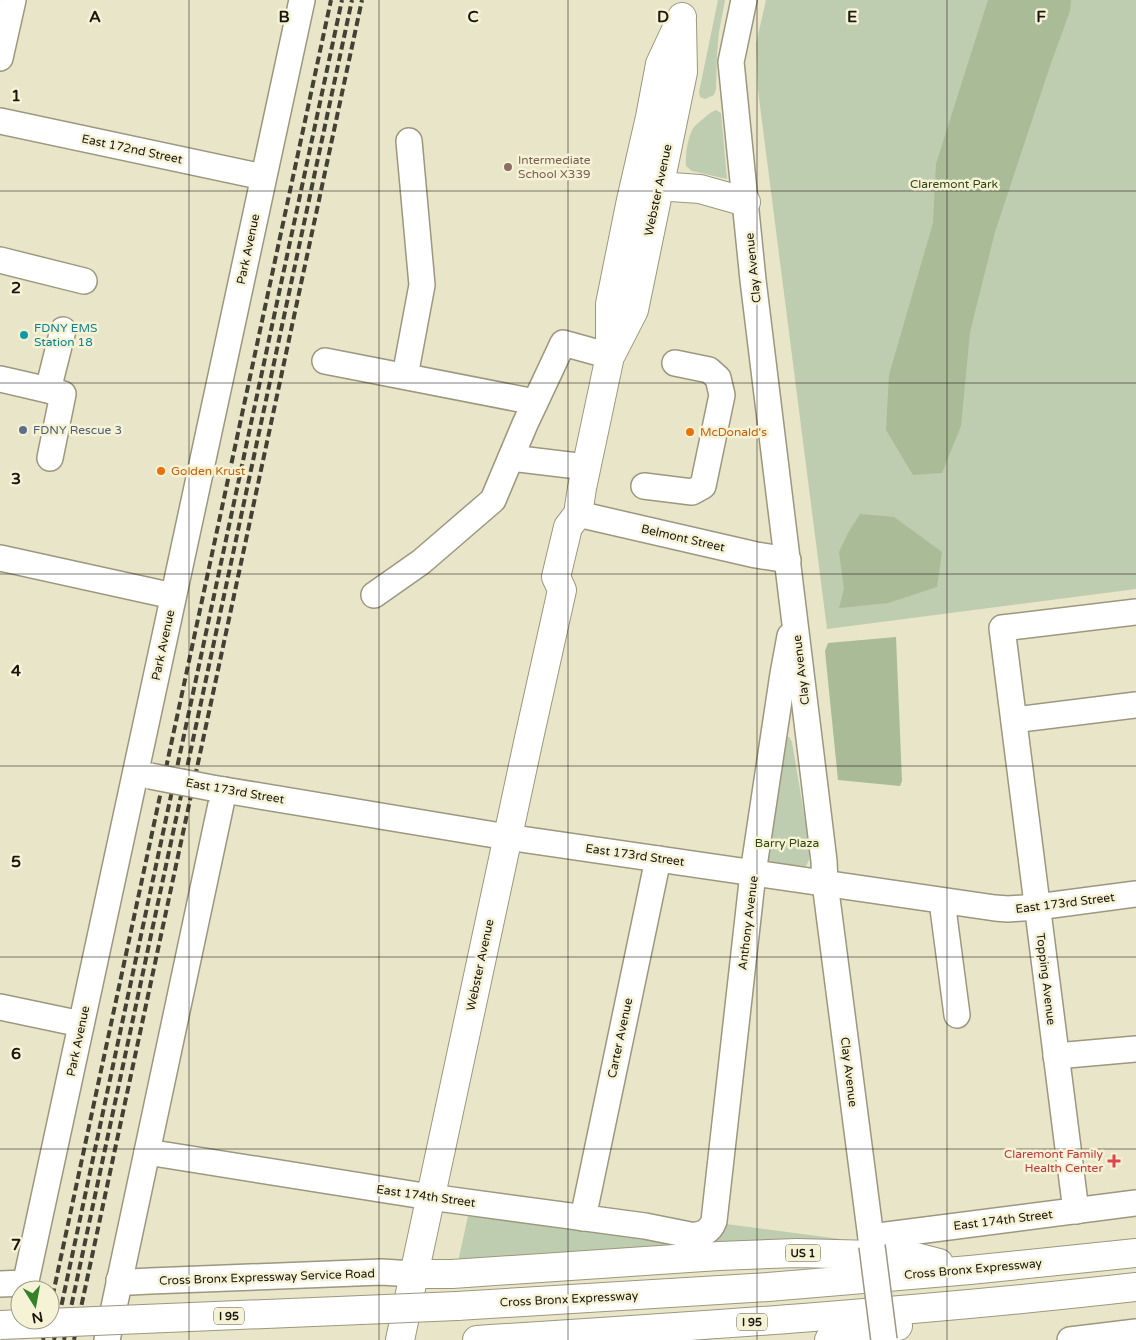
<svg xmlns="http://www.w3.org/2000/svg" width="1136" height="1340" viewBox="0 0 1136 1340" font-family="'Varela Round',sans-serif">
	<rect width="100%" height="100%" fill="#e9e5c9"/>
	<g fill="#beccb0">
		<polygon points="718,0 725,0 719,32 717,53 716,89 714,95 705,99 700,97 699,92"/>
		<polygon points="766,0 1136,0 1136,589 827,629 758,90 756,44"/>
		<path d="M716 110 721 113 727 179 692 171 686 166C685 155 688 135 694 127 697 124 700 121 703 119 707 115 711 112 716 110Z"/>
		<polygon points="785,737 789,737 792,742 810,850 809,860 806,866 772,864 767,859"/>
		<polygon points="468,1216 653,1238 722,1231 726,1224 840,1239 840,1241 458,1262"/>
	</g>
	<g fill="#a9bb97">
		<polygon points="988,0 1071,0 1070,11 1050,66 995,232 970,332 961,426 942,473 913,475 886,430 889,375 933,223 936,164"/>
		<polygon points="860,514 894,517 942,552 937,587 888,603 839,608 844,589 839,552 848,533"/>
		<polygon points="896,637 902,781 900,786 838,780 825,651 828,643"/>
	</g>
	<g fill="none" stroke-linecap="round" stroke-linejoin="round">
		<g stroke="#9c977e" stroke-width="28">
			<g id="minor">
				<polyline points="744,0 731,62 753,280 824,861 825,883 872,1246"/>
				<polyline points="0,58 13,0"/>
				<polyline points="0,121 263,177"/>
				<polyline points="0,260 84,281"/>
				<polyline points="325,361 535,402"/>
				<polyline points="405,376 422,285 409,141"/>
				<polyline points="0,379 48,390 63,330"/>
				<polyline points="48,390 63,394 50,458"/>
				<polyline points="511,458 586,467"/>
				<polyline points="644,486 692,492 703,486 722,395 718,378 709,370 675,363"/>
				<polyline points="578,514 756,555 788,560"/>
				<polyline points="0,558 173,596"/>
				<polyline points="374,595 421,562 493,500 525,424 563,343 610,356"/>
				<polyline points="1014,720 1136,705"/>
				<polyline points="212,788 507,837 995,908 1008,909 1037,907 1136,894"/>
				<polyline points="942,901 957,1015"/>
				<polyline points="0,1007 81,1024"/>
				<polyline points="1056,1056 1136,1049"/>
				<path d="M147 1152 430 1197 645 1226 690 1235C701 1236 710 1232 714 1221L753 873 783 674 790 636"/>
				<polyline points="1076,1211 1002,628 1136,612"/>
				<polyline points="583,1218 658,859"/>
				<polyline points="871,1237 1136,1203"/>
				<polyline points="119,1280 131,1282 150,1281 381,1272 414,1274"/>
				<polyline points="0,1284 25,1283"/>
				<polyline points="24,1290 302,0"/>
				<polyline points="107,1340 224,790"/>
				<polyline points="1070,1340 1136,1332"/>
			</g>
		</g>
		<g stroke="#9c977e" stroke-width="30">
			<g id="major">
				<polyline points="642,185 700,189 746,202"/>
				<polyline points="612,353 634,310 683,72 682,23"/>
				<polyline points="400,1340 529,738 562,590 556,577 568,527 578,514 582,488 610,356 610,304 631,200 650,117 660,64 682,17"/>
			</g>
		</g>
		<g stroke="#9c977e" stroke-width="30">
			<g id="highway">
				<polyline points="414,1274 452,1274 719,1256 797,1253 912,1256 939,1263"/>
				<polyline points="457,1306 768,1287 970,1270 1136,1253"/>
				<path d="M477 1340C697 1326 917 1312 1136 1287"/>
				<polyline points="829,1340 898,1326"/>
			</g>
		</g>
		<use href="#minor" stroke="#fff" stroke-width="25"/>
		<use href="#major" stroke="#fff" stroke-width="28"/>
		<use href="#highway" stroke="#fff" stroke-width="28"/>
		<g stroke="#444134" stroke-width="4" stroke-dasharray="8 4" stroke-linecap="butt">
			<polyline points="50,1308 331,0"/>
			<polyline points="43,1340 47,1320"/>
			<polyline points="54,1340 342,0"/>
			<polyline points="64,1340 352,0"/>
			<polyline points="74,1340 362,0"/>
		</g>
		<g stroke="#9c977e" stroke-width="28" stroke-linecap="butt">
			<g id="minor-bridge">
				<polyline points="150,776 212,788"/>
				<polyline points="872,1246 884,1340"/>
			</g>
		</g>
		<g stroke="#9c977e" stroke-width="30" stroke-linecap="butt">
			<polyline id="highway-bridge" points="0,1325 457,1306"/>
		</g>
		<use href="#minor-bridge" stroke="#fff" stroke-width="25"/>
		<use href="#highway-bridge" stroke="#fff" stroke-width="28"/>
	</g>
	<path fill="none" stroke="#1a180e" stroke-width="1" stroke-opacity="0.55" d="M189 0V1340M379 0V1340M568 0V1340M757 0V1340M947 0V1340M0 191H1136M0 383H1136M0 574H1136M0 766H1136M0 957H1136M0 1149H1136"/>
	<circle fill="#8d6e63" stroke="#f6f2d6" stroke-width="2" cx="508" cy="167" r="5"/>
	<circle fill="#0f9aa8" stroke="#f6f2d6" stroke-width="2" cx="24" cy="335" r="5"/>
	<circle fill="#5c6f8a" stroke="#f6f2d6" stroke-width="2" cx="23" cy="430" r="5"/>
	<g fill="#e8710a" stroke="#f6f2d6" stroke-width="2">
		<circle cx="690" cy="432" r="5"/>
		<circle cx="161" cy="471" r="5"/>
	</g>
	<path fill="#e0444e" stroke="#f6f2d6" stroke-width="2" d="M1111.5 1153.5h5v5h5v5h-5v5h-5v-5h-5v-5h5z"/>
	<g text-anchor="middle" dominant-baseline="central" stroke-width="5" stroke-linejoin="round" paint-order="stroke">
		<g fill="#f6f2d6" stroke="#5c594a" stroke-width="1">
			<rect x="785.5" y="1244.5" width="35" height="17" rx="4"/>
			<rect x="214" y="1307.5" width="30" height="17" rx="4"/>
			<rect x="737" y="1313.5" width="30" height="17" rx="4"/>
		</g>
		<g font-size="11" font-weight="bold" fill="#1a180e">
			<text x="803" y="1253">US 1</text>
			<text x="229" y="1316">I 95</text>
			<text x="752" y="1322">I 95</text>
		</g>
		<g font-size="12" fill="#1a180e" stroke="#f6f2d6">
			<text transform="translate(132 149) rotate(12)">East 172nd Street</text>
			<text transform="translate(658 190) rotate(-78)">Webster Avenue</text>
			<text transform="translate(248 249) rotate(-78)">Park Avenue</text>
			<text transform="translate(753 268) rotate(-96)">Clay Avenue</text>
			<text transform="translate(683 538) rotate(13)">Belmont Street</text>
			<text transform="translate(163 645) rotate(-78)">Park Avenue</text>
			<text transform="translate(801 670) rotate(-97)">Clay Avenue</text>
			<text transform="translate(235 791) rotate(10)">East 173rd Street</text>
			<text transform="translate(635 855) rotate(8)">East 173rd Street</text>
			<text transform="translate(1065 903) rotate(-7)">East 173rd Street</text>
			<text transform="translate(748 923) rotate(-83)">Anthony Avenue</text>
			<text transform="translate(480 965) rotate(-78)">Webster Avenue</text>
			<text transform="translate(1046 979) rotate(83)">Topping Avenue</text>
			<text transform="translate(620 1038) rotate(-78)">Carter Avenue</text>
			<text transform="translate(78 1041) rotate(-78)">Park Avenue</text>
			<text transform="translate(849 1072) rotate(83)">Clay Avenue</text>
			<text transform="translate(426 1196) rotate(8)">East 174th Street</text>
			<text transform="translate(1003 1220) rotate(-7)">East 174th Street</text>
			<text transform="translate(973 1269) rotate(-5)">Cross Bronx Expressway</text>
			<text transform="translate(267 1277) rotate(-2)">Cross Bronx Expressway Service Road</text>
			<text transform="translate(569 1299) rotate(-3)">Cross Bronx Expressway</text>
		</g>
		<g font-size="12" fill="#785e54" stroke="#f6f2d6" text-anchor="start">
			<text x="518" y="160">Intermediate<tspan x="518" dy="14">School X339</tspan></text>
		</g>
		<g font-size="12" fill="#324812" stroke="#f6f2d6">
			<text x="954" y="184">Claremont Park</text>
			<text x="787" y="843">Barry Plaza</text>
		</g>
		<g font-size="12" fill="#0d838f" stroke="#f6f2d6" text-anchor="start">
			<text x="34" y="328">FDNY EMS<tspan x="34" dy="14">Station 18</tspan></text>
		</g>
		<g font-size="12" fill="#4e5e75" stroke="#f6f2d6" text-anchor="start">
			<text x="33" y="430">FDNY Rescue 3</text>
		</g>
		<g font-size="12" fill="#c56008" stroke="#f6f2d6" text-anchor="start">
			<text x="700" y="432">McDonald's</text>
			<text x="171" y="471">Golden Krust</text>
		</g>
		<g font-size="12" fill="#be3a42" stroke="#f6f2d6" text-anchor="end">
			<text x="1103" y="1154">Claremont Family<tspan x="1103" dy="14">Health Center</tspan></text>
		</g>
	</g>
	<g font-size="16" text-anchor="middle" font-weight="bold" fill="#1a180e" stroke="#f6f2d6" stroke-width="5" stroke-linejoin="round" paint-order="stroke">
		<text x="95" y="22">A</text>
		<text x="284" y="22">B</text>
		<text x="473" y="22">C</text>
		<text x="663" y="22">D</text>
		<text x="852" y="22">E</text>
		<text x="1041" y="22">F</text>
		<text x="16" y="101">1</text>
		<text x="16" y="293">2</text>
		<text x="16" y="484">3</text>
		<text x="16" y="676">4</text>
		<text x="16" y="867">5</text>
		<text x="16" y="1059">6</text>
		<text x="16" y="1250">7</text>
	</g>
	<g transform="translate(35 1305) rotate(169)"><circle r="24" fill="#f6f2d6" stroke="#9e9b86"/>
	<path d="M0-4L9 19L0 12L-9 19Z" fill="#35812a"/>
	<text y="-8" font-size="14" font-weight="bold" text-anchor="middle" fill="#1a180e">N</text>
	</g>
</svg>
